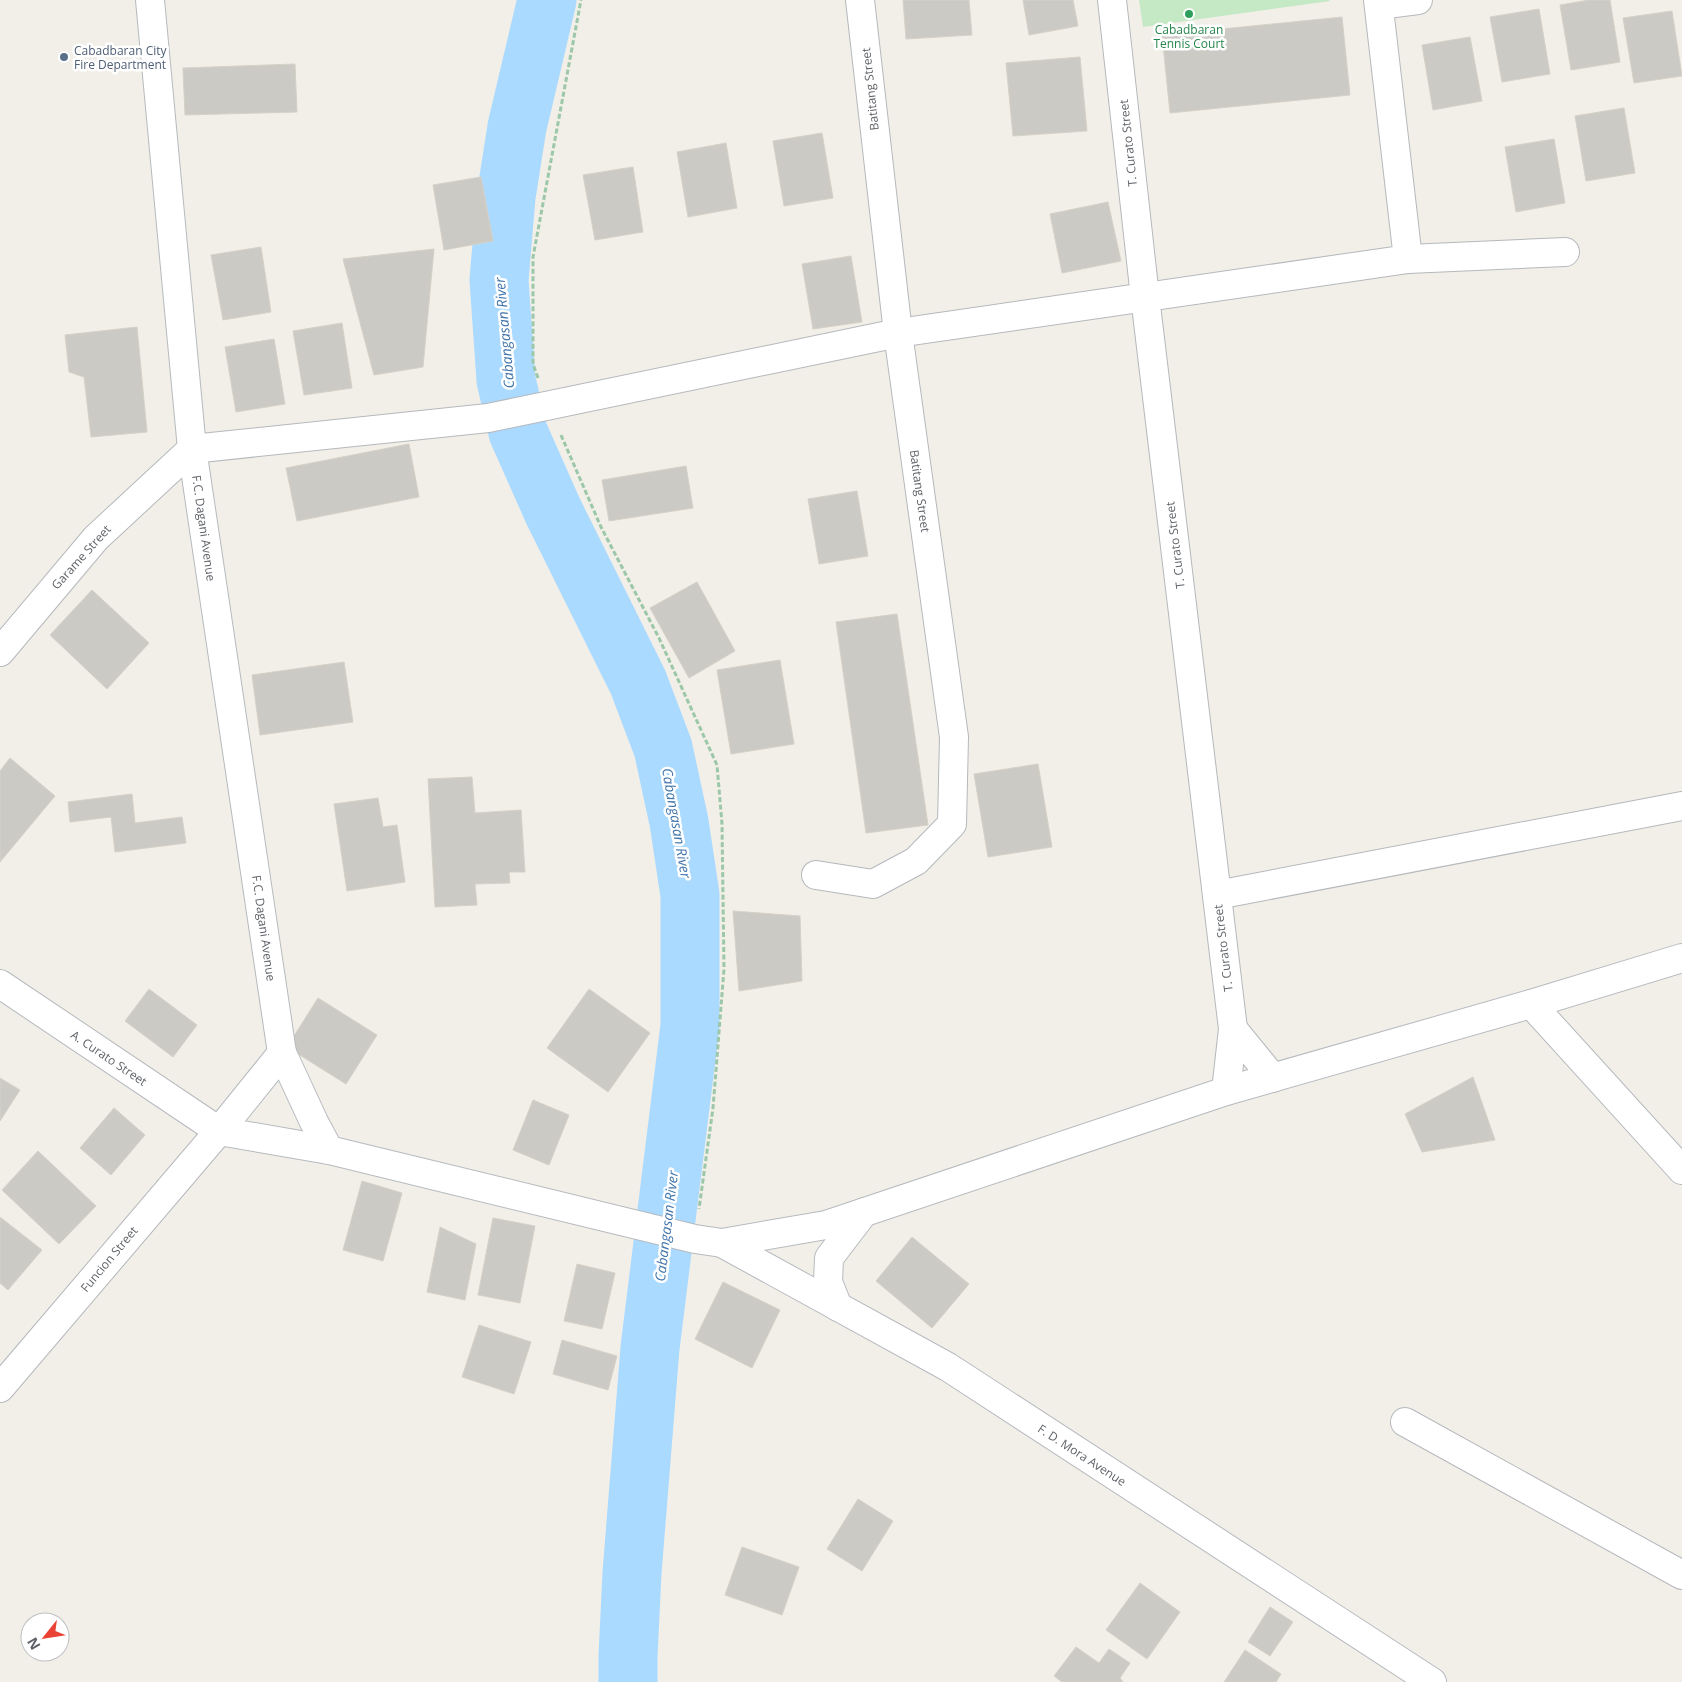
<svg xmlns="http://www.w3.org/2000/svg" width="1682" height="1682" viewBox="0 0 1682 1682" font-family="'Open Sans',sans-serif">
	<rect width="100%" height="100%" fill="#f1efe8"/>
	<polygon fill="#c5e8c5" points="1139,0 1329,0 1330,1 1143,27"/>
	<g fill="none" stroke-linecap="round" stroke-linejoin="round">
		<polyline stroke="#aadaff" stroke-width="59" points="547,0 517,127 506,197 499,280 506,380 518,432 553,511 638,682 663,748 679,822 690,895 690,1026 650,1348 632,1573 628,1656 628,1682"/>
	</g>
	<g fill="#cccac5" stroke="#d6d1c6">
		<polygon points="903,0 969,0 972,35 906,39"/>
		<polygon points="1023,0 1073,0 1078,26 1029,35"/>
		<polygon points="1589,0 1610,0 1620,62 1571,70 1560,5"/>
		<polygon points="1539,9 1550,74 1502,82 1490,17"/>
		<polygon points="1672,11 1682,76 1634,83 1623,18"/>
		<polygon points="1342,17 1350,95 1170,113 1162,35"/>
		<polygon points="1470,37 1482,101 1433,110 1422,45"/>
		<polygon points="1080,57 1087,131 1013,136 1006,63"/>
		<polygon points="295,64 297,112 185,115 183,68"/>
		<polygon points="1624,108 1635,173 1586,181 1575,116"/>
		<polygon points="822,133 833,198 784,206 773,141"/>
		<polygon points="1554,139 1565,203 1516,212 1505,147"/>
		<polygon points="726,143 737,208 688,217 677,152"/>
		<polygon points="633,167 643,232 595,240 583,175"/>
		<polygon points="481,177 493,241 444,250 433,185"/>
		<polygon points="1108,202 1121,261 1062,273 1050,214"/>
		<polygon points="261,247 271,312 223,320 211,255"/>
		<polygon points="434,249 423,367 374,375 343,259"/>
		<polygon points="851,256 862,322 813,329 802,264"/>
		<polygon points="342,323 352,388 304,395 293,331"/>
		<polygon points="137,327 147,432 91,437 84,377 69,372 65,335"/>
		<polygon points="274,339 285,404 236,412 225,347"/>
		<polygon points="409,444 419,497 297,521 286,468"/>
		<polygon points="686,466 693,508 609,521 602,480"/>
		<polygon points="857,491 868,556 819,564 808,499"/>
		<polygon points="697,582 735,651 689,678 650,608"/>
		<polygon points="92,590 149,643 107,689 50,635"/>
		<polygon points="897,614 928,825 866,833 836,622"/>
		<polygon points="780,660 794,744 731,754 717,670"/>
		<polygon points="344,662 353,722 260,735 252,675"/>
		<polygon points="10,758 55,796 0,862 0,771"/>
		<polygon points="1038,764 1052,847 988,857 974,774"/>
		<polygon points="472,777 475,813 521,810 525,872 509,872 510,883 475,884 477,905 435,907 428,779"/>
		<polygon points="132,794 135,823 182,817 186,843 115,852 111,817 70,822 68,802"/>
		<polygon points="378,798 383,827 397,825 405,882 347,891 334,804"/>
		<polygon points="733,911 800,916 802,981 739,991"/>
		<polygon points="149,989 197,1025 173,1057 125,1021"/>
		<polygon points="589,989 650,1033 608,1092 547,1048"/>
		<polygon points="318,998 377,1035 346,1084 287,1047"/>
		<polygon points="1473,1077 1495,1140 1422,1152 1405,1114"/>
		<polygon points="0,1078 20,1090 0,1121"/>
		<polygon points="533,1100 569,1115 549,1165 513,1150"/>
		<polygon points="114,1108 145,1135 111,1175 80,1148"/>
		<polygon points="38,1151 96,1206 59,1244 2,1190"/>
		<polygon points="362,1181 402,1193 383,1261 343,1250"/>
		<polygon points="0,1217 42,1250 8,1290 0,1283"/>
		<polygon points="493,1218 535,1226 520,1303 478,1295"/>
		<polygon points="440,1227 476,1244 465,1300 427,1292"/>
		<polygon points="912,1237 969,1284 932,1328 876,1281"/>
		<polygon points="577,1264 615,1273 602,1329 564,1321"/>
		<polygon points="723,1282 780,1310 752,1368 695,1339"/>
		<polygon points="479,1325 531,1342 514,1394 462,1377"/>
		<polygon points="562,1340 617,1356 608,1390 553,1374"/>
		<polygon points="858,1499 893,1521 862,1571 827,1549"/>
		<polygon points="742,1547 799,1567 782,1615 725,1595"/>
		<polygon points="1140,1583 1180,1612 1147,1659 1106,1630"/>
		<polygon points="1270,1607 1293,1622 1270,1656 1248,1642"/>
		<polygon points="1076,1647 1099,1663 1109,1649 1130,1663 1120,1678 1123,1682 1062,1682 1054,1676"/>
		<polygon points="1245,1650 1281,1674 1276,1682 1224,1682"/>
	</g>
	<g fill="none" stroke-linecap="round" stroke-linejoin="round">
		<g stroke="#b5b8bc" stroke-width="30">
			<g id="street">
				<polyline points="1112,0 1145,297 1233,1029 1226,1091"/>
				<polyline points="1379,5 1418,0"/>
				<polyline points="1408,259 1565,252"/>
				<polyline points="0,652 96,538 192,449 488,418 898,333 1408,259 1378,0"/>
				<polyline points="816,875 873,884 916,861 952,824 954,737 898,333 860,0"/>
				<polyline points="1217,895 1682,806"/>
				<polyline points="1531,1004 1682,1170"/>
				<polyline points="1233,1029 1273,1078"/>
				<polyline points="0,1388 219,1131"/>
				<polyline points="1405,1422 1682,1575"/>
			</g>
		</g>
		<g stroke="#b6babf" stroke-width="30">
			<g id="secondary">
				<polyline points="150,0 192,449 282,1053 314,1122 329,1150"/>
				<polyline points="0,984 219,1131 329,1150 695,1239 722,1243 826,1225 1226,1091 1531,1004 1682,958"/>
				<polyline points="219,1131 282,1053"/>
				<polyline points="722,1243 948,1367 1432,1682"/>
				<polyline points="838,1307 828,1282 829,1258 864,1212"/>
			</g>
		</g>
		<g stroke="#9cc7a9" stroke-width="3" stroke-dasharray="5 2.5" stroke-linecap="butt">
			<polyline points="538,378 533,364 533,257 581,0"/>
			<polyline points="561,435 601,527 659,638 717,765 722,824 724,969 713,1108 699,1209"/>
		</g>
		<use href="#street" stroke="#fff" stroke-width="28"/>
		<use href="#secondary" stroke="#fff" stroke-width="28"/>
	</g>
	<circle fill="#2e9e5b" stroke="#fff" stroke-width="2" cx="1189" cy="14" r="5"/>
	<circle fill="#5c6f8a" stroke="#fff" stroke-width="2" cx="64" cy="57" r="5"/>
	<g text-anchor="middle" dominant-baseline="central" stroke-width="5" stroke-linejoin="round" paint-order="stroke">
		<g font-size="12" fill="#27864d" stroke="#fff">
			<text x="1189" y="29">Cabadbaran<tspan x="1189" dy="14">Tennis Court</tspan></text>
		</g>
		<g font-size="12" fill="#4e5e75" stroke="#fff" text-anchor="start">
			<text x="74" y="50">Cabadbaran City<tspan x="74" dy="14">Fire Department</tspan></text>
		</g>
		<g font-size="12" fill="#5f6368" stroke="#fff">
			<text transform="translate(870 89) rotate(-96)">Batitang Street</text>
			<text transform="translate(1128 143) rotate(-96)">T. Curato Street</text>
			<text transform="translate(920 491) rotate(82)">Batitang Street</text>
			<text transform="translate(204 528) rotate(82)">F.C. Dagani Avenue</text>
			<text transform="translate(1175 545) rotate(-97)">T. Curato Street</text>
			<text transform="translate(81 557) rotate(-48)">Garame Street</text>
			<text transform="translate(264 928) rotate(82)">F.C. Dagani Avenue</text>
			<text transform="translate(1223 948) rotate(-97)">T. Curato Street</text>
			<text transform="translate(109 1058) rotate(34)">A. Curato Street</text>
			<text transform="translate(109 1259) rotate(-50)">Funcion Street</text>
			<text transform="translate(1082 1455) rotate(33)">F. D. Mora Avenue</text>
		</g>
		<g font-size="14" font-style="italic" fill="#4174aa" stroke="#fff">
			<text transform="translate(504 333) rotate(-95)">Cabangasan River</text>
			<text transform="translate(677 823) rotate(80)">Cabangasan River</text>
			<text transform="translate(666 1226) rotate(-83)">Cabangasan River</text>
		</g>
	</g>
	<g transform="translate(45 1637) rotate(240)"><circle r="24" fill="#ffffff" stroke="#bfc1c3"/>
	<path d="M0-4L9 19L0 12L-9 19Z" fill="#ea4335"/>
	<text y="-8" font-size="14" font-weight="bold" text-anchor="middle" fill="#5f6368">N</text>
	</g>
</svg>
